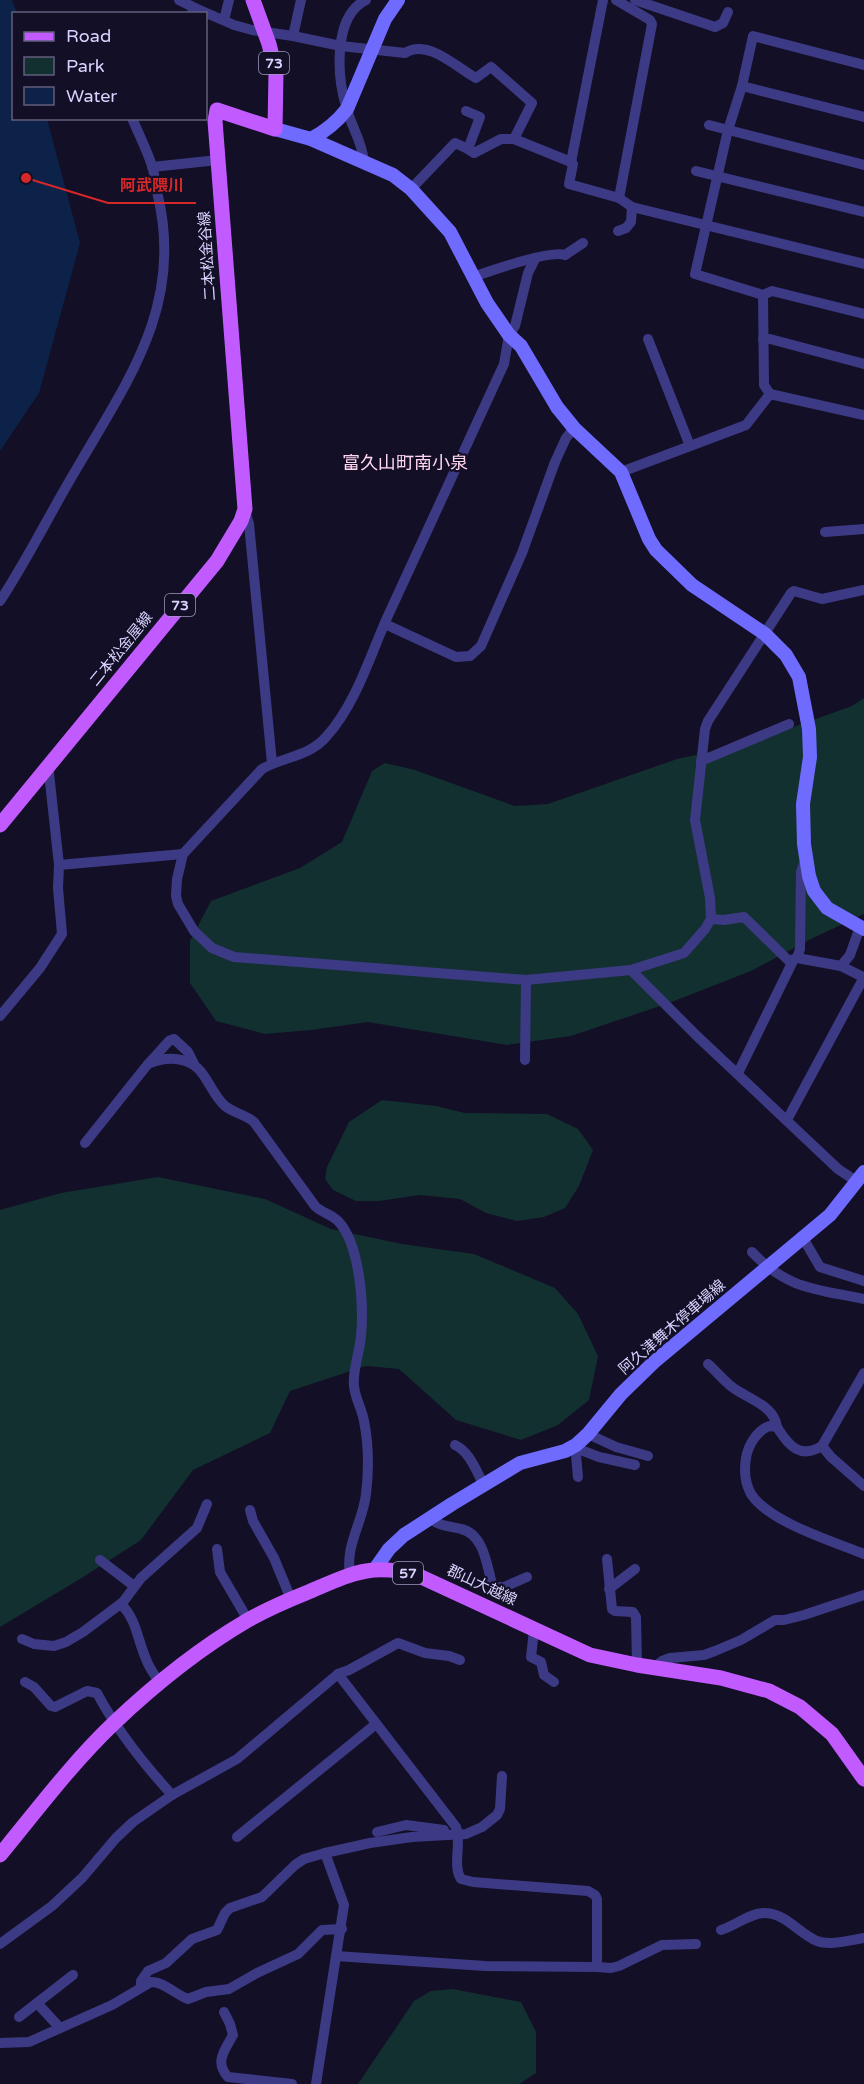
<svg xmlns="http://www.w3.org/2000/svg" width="864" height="2084" viewBox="0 0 864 2084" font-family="'Varela Round','Noto Sans JP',sans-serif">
	<rect width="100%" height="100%" fill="#130f26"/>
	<g fill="#12302f">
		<polygon points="864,698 864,914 811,939 751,971 669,1003 571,1036 507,1045 368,1022 311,1030 265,1034 216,1021 190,983 190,941 211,901 300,868 342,842 372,771 385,763 415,770 515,806 548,804 677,759 746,744 852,706"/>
		<polygon points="382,1100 436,1106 465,1113 547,1114 578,1129 593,1150 579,1186 565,1208 544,1217 517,1221 486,1213 460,1199 420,1195 379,1201 356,1201 333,1190 325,1179 327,1167 349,1122"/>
		<polygon points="158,1177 265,1199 331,1229 402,1244 474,1254 555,1288 578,1314 598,1356 589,1400 558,1425 521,1440 456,1420 399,1369 366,1366 290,1391 270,1433 193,1470 141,1540 80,1579 0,1627 0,1210 61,1193"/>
		<polygon points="453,1989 521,2002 536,2032 536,2073 519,2084 358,2084 414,2001 431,1991"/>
	</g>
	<polygon fill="#0c2248" points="0,0 12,0 17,13 14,14 14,118 47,119 80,243 39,393 0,451"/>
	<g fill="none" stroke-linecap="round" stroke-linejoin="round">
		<g stroke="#3d3a85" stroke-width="10">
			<polyline points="179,0 195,8"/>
			<polyline points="616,0 650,20 652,24 619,198 632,207 864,264"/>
			<polyline points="635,0 715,27 723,23 728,12"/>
			<path d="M191 14 195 8 234 25 252 30 293 36 341 46 405 53C428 38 457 68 476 78L491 67 532 103 514 139"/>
			<polyline points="224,20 229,0"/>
			<polyline points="293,36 301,0"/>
			<polyline points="864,65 753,36 742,86 728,130 695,274 763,295 764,385 770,394 864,415"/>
			<polyline points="742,86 864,117"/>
			<polyline points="709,125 864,165"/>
			<polyline points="468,149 474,153 501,139 514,139 571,162 603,0"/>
			<path d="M364 162C362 140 351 127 346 106 337 76 333 16 366 0"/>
			<polyline points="571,162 573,164 569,184 619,198"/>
			<polyline points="152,167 218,160"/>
			<polyline points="696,171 864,212"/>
			<polyline points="411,189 455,143 468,149 480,117 466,111"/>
			<polyline points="618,231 626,228 631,222 632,207"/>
			<path d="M535 259 528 273 515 326 509 335 504 364C465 450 425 535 386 620 369 659 355 705 326 737 310 756 283 757 262 769L183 854 177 879 176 896 178 904 194 931 212 948 234 957 526 980 631 970 684 953 705 929 711 919 710 898 695 820 705 729 708 721 791 593 794 591 822 599 864 590"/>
			<path d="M473 277C490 271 550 250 565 255L583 243"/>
			<polyline points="763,295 772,291 864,314"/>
			<polyline points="648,339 690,446"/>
			<polyline points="763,339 770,339 864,364"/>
			<polyline points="621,472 746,425 770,394"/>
			<polyline points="245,511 249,524 272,763"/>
			<polyline points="825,532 864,529"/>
			<path d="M0 601C29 557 52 509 80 463 131 376 183 303 158 196 155 187 155 178 153 169 148 152 139 135 132 118"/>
			<polyline points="385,624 456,657 470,656 481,646 522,553 555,462 566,438 574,428"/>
			<polyline points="701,761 789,724"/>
			<polyline points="59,865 183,854"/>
			<polyline points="711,919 724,920 744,917 789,961 797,958 841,966 861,976 863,979 787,1120"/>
			<polyline points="797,958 800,949 801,872 806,858"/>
			<polyline points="841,966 850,955 860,927"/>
			<polyline points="631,970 698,1037 838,1169 856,1181"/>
			<polyline points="0,1016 40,968 62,934 58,888 59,865 49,773 46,768"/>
			<polyline points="525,1060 526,980"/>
			<polyline points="150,1062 169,1041 174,1039 188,1052 194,1064"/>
			<polyline points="738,1073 793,961"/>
			<path d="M85 1143 148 1064C157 1060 166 1058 176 1059 207 1062 206 1089 225 1106 234 1113 246 1115 254 1122L315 1206C322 1213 331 1214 338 1221 360 1244 364 1305 361 1336 360 1351 352 1372 354 1386 355 1398 362 1409 364 1421 369 1446 369 1469 366 1494 363 1522 345 1545 350 1574"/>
			<polyline points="803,1238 820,1267 864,1281"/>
			<path d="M752 1252C788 1290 817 1289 864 1299"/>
			<path d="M708 1364C716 1371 723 1380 732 1387 748 1399 774 1405 777 1427"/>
			<path d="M864 1373 822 1446C801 1459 789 1447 777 1427L769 1426C757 1431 748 1445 746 1458 744 1470 745 1483 751 1494 769 1522 834 1542 864 1554"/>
			<polyline points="588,1434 616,1447 648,1456"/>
			<path d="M455 1445C470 1452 476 1471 484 1485"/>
			<polyline points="822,1446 831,1457 864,1486"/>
			<polyline points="573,1447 599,1457 635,1465"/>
			<polyline points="573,1447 576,1455 578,1477"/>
			<polyline points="250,1510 253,1521 274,1558 291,1599"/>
			<path d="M429 1518C439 1526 449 1526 461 1529 484 1534 487 1566 492 1584L495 1587H504L527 1577"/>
			<polyline points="217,1549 220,1572 248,1620"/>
			<polyline points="607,1559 612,1609 615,1611 633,1612 636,1617 637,1665"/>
			<polyline points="100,1560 134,1586"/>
			<polyline points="609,1589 635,1569"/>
			<path d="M121 1604C137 1620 137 1639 146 1659 149 1668 155 1676 161 1684"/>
			<polyline points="534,1630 531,1657 541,1662 544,1675 554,1682"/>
			<polyline points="22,1639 34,1644 54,1646 66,1642 83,1632 123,1602 141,1578 197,1528 207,1504"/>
			<polyline points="655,1667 662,1661 670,1658 704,1655 715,1651 741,1640 775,1620 784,1620 804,1615 864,1595"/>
			<polyline points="338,1674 349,1670 398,1643 425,1653 449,1656 460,1660"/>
			<path d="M25 1682 34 1687 51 1706 55 1707 87 1691 97 1693C117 1731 143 1763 172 1795"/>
			<polyline points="377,1832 406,1825 444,1830"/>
			<polyline points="237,1837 376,1724"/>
			<path d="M721 1930C735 1926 750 1913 764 1913 786 1913 798 1933 817 1941 830 1946 850 1940 864 1938"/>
			<path d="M0 1944 52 1906 82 1878 116 1838 133 1822 172 1795 237 1759 338 1674 456 1827C462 1843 452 1865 461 1879L473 1882 588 1891 595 1895 597 1899V1967L485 1966 336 1956"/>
			<polyline points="597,1967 611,1968 619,1966 662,1945 696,1944"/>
			<polyline points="141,1987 141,1981 148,1971 166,1963 192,1939 217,1930 225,1913 230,1908 262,1897 295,1865 304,1859 325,1853"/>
			<polyline points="37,2003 60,2028"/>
			<path d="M224 2012 230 2024 233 2035C225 2050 214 2062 228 2077L292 2084"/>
			<polyline points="19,2017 73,1975"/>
			<path d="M0 2043 29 2042 112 2005 151 1982C163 1981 176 1995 188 1999L206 1992 229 1989 257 1973 298 1954 322 1930 342 1929"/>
			<polyline points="316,2084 344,1905 325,1853 370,1843 412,1837 466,1834 482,1827 497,1815 500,1809 502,1776"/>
		</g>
		<g stroke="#6f6bff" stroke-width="14">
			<polyline points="275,129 311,139 393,175 411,189 450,232 487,303 509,335 521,346 557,407 574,428 621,472 649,539 656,550 692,585 765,634 786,655 799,677 809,729 810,757 803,804 804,844 809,876 814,891 827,908 864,929"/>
			<path d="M311 139C326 131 337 122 347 109L385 19 398 0"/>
			<polyline points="375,1569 389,1549 404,1535 452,1504 520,1463 565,1451 576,1445 588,1434 621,1394 654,1362 830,1215 864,1172"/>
		</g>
		<g stroke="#c25bff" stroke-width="15">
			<polyline points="0,825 217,561 241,521 245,509 215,121 217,110 275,129 276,72 269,44 253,0"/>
			<path d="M0 1855C37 1810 72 1763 114 1723 154 1685 200 1648 248 1620 266 1610 286 1601 306 1593 349 1575 371 1561 419 1576L590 1655 637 1665 721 1678 769 1691 800 1707 832 1734 864 1779"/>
		</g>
	</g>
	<g text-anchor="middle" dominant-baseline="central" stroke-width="4.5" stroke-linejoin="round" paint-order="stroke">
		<g fill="#130f26" stroke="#9e99be" stroke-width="1.5">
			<rect x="259" y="52" width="30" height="22" rx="4.5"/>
			<rect x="165" y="594" width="30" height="22" rx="4.5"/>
			<rect x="393" y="1562" width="30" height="22" rx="4.5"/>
		</g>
		<g font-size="14" font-weight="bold" fill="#d9d4ff">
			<text x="274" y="63">73</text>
			<text x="180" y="605">73</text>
			<text x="408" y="1573">57</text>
		</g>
		<g font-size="15" fill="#d9d4ff" stroke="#130f26">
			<text transform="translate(207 256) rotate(-94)">二本松金谷線</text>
			<text transform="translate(121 649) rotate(-51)">二本松金屋線</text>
			<text transform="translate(672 1327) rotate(-41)">阿久津舞木停車場線</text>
			<text transform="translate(482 1585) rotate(25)">郡山大越線</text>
		</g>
		<g font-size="18" fill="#ffd6f0" stroke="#130f26">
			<text x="405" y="463">富久山町南小泉</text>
		</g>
	</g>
	<path fill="none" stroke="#d62828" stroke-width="2" d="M26 178L108 203H196"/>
	<circle fill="#d62828" stroke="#130f26" stroke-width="2" cx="26" cy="178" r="6"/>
	<g font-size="16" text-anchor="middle" font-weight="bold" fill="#d62828" stroke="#130f26" stroke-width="4.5" stroke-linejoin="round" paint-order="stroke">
		<text x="152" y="191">阿武隈川</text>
	</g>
	<rect x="12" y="12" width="195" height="108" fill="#130f26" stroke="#625e7d" stroke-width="1.5"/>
	<rect x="24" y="32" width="30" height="9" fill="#c25bff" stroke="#625e7d" stroke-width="1.5"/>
	<text x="66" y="42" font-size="18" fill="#d9d4ff">Road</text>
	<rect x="24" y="57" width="30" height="18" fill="#12302f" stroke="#625e7d" stroke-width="1.5"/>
	<text x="66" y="72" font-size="18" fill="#d9d4ff">Park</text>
	<rect x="24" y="87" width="30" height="18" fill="#0c2248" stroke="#625e7d" stroke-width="1.5"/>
	<text x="66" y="102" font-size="18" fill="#d9d4ff">Water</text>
</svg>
